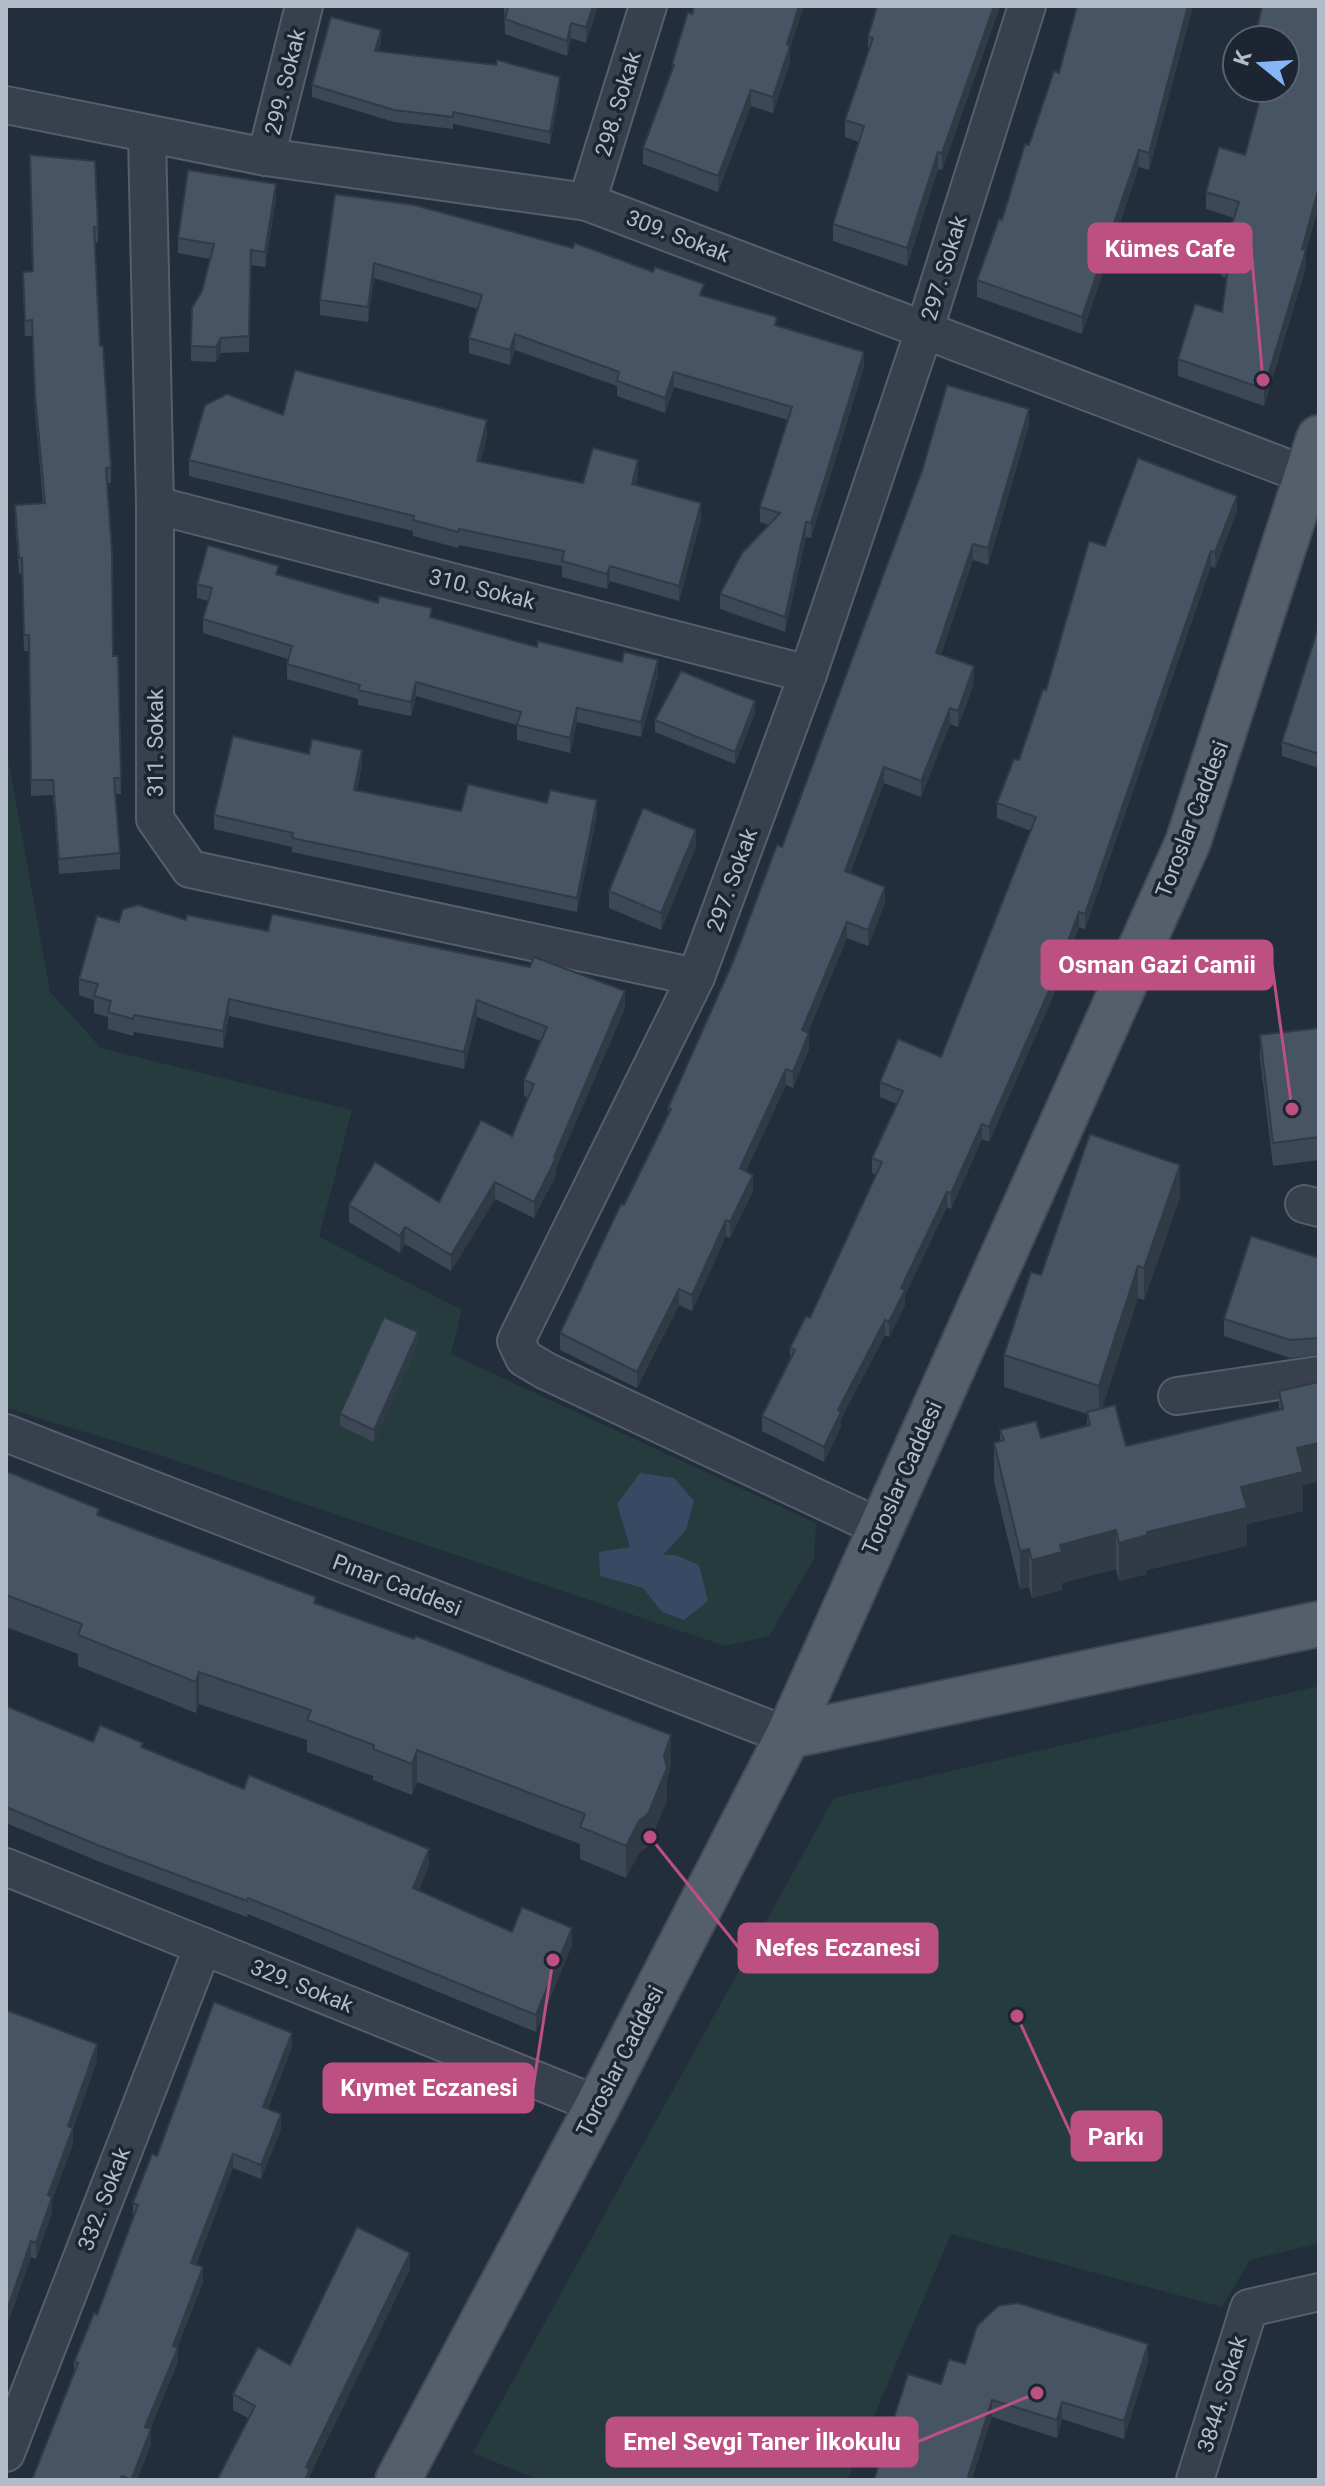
<svg xmlns="http://www.w3.org/2000/svg" width="1325" height="2486" viewBox="0 0 1325 2486" font-family="Roboto,sans-serif">
	<rect width="100%" height="100%" fill="#232e3c"/>
	<g fill="#253b3d">
		<polygon points="6,746 50,992 101,1048 352,1110 319,1237 462,1310 451,1354 816,1523 814,1559 769,1636 725,1646 157,1454 6,1408"/>
		<polygon points="1319,1686 1319,2243 1250,2260 1222,2307 951,2234 847,2480 539,2480 473,2453 834,1798"/>
	</g>
	<polygon fill="#364b63" points="640,1473 674,1478 694,1501 686,1530 663,1555 675,1555 699,1565 708,1601 684,1620 662,1612 643,1588 600,1576 599,1552 630,1547 617,1504"/>
	<g fill="none" stroke-linecap="round" stroke-linejoin="round">
		<g stroke="#555e6a" stroke-width="40">
			<g id="minor">
				<polyline points="6,105 266,157 587,202 1319,480"/>
				<polyline points="147,136 155,505 155,819 190,869 696,977"/>
				<polyline points="266,157 304,6"/>
				<polyline points="587,202 648,6"/>
				<polyline points="155,505 808,674"/>
				<polyline points="1304,1204 1319,1208"/>
				<polyline points="1177,1396 1319,1375"/>
				<polyline points="6,1433 788,1736"/>
				<polyline points="879,1527 546,1371 524,1358 516,1341 696,977 808,674 925,328 1027,6"/>
				<polyline points="6,1867 598,2105"/>
				<polyline points="6,2453 203,1946"/>
				<polyline points="1195,2480 1249,2308 1319,2292"/>
			</g>
		</g>
		<g stroke="#404955" stroke-width="48">
			<g id="major">
				<polyline points="788,1736 1319,1624"/>
				<polyline points="398,2480 598,2105 788,1736 1188,842 1319,438"/>
			</g>
		</g>
		<use href="#minor" stroke="#37404c" stroke-width="36"/>
		<use href="#major" stroke="#555f6c" stroke-width="44"/>
	</g>
	<g fill="#3c4855">
		<polygon points="504,6 598,6 586,43 571,38 567,56 505,34"/>
		<polygon points="1000,6 942,170 938,169 907,266 833,241 833,224 859,142 845,137 845,120 868,53 868,37"/>
		<polygon points="1077,6 1193,6 1149,170 1139,167 1082,334 977,297 977,280 1059,73"/>
		<polygon points="1319,6 1319,204 1306,251 1306,267 1264,406 1178,376 1178,359 1222,312 1227,278 1221,276 1221,259 1234,218 1206,209 1206,192 1245,155 1285,40 1255,40 1255,38"/>
		<polygon points="692,14 790,49 790,62 773,113 751,106 718,192 643,164 643,148 672,73 672,64"/>
		<polygon points="381,42 378,51 560,89 550,144 453,124 453,129 394,122 312,97 312,85"/>
		<polygon points="30,155 98,227 98,242 94,243 100,346 111,467 111,483 107,483 113,656 118,656 121,794 115,794 120,853 120,869 59,874 53,795 31,796 29,651 24,651 22,573 19,574 15,521 15,505 43,503 35,411 32,336 25,336 23,287 23,272 32,271"/>
		<polygon points="335,194 704,296 777,326 864,367 811,538 806,537 785,632 720,609 720,594 769,525 760,522 760,507 788,420 674,387 665,413 617,396 617,386 515,350 510,365 469,353 469,338 478,309 374,278 368,322 320,315 320,300"/>
		<polygon points="276,199 265,267 251,265 249,352 221,353 216,362 191,361 191,346 210,259 178,253 178,238"/>
		<polygon points="283,415 487,436 480,462 583,483 638,476 636,485 701,519 679,601 610,581 607,589 562,577 562,566 459,545 458,548 413,536 413,531 189,476 189,460"/>
		<polygon points="1029,425 988,565 973,560 941,654 974,683 958,727 950,724 921,797 884,783 850,873 885,903 868,946 847,938 808,1032 809,1049 793,1088 786,1085 746,1171 753,1191 730,1238 726,1236 692,1311 679,1305 637,1388 560,1350 560,1333 668,1115 668,1108 782,847"/>
		<polygon points="1237,511 1215,568 1211,566 1085,929 1079,927 1051,1001 989,1142 982,1139 951,1209 947,1207 905,1295 905,1305 889,1337 885,1335 841,1419 841,1427 824,1462 762,1431 762,1416 790,1359 790,1348 810,1318 876,1175 872,1173 872,1158 897,1104 880,1097 880,1082 941,1057 1031,831 997,818 997,803 1019,760 1046,690 1105,546"/>
		<polygon points="279,574 537,647 658,675 641,737 577,722 570,753 517,740 517,725 416,696 411,716 358,705 358,699 287,679 287,664 288,659 203,633 203,619 208,601 197,598 197,584"/>
		<polygon points="1319,625 1319,768 1282,756 1282,742"/>
		<polygon points="755,713 735,764 655,732 655,720"/>
		<polygon points="309,754 362,764 357,791 461,811 597,814 577,912 292,852 292,847 214,829 214,815"/>
		<polygon points="696,847 661,930 609,908 609,891"/>
		<polygon points="186,920 625,1008 556,1168 556,1175 534,1218 495,1199 451,1271 405,1244 400,1253 349,1222 349,1205 439,1202 512,1136 528,1098 524,1096 524,1080 541,1041 477,1017 464,1069 229,1016 223,1048 134,1032 133,1036 108,1029 108,1017 94,1013 94,1000 79,995 79,979 119,922"/>
		<polygon points="1319,1028 1319,1160 1273,1166 1260,1058 1260,1035"/>
		<polygon points="1180,1197 1144,1300 1138,1298 1102,1408 1126,1446 1279,1409 1279,1391 1319,1382 1319,1481 1303,1485 1303,1511 1247,1524 1247,1546 1147,1570 1147,1574 1119,1581 1116,1569 1062,1583 1062,1590 1032,1598 1029,1587 1020,1589 994,1482 994,1443 1000,1441 1000,1430 1041,1438 1087,1426 1087,1414 1004,1387 1004,1355 1041,1275"/>
		<polygon points="1319,1258 1319,1355 1290,1358 1224,1336 1224,1319"/>
		<polygon points="418,1344 374,1442 340,1426 340,1414"/>
		<polygon points="6,1471 99,1516 316,1603 671,1766 667,1779 667,1800 648,1846 639,1853 626,1878 580,1859 580,1844 417,1782 412,1795 373,1780 373,1776 307,1752 307,1740 199,1704 196,1713 78,1666 78,1654 6,1627"/>
		<polygon points="6,1706 93,1742 143,1748 429,1866 418,1891 512,1932 572,1945 536,2032 248,1914 247,1917 100,1862 6,1823"/>
		<polygon points="6,2010 97,2060 73,2129 73,2144 52,2200 52,2212 36,2259 31,2257 6,2328"/>
		<polygon points="292,2047 268,2109 281,2129 261,2179 233,2168 196,2265 203,2282 177,2348 178,2362 150,2429 151,2444 137,2480 32,2480 74,2371 74,2362 97,2315 133,2218 133,2203 157,2156"/>
		<polygon points="410,2269 310,2475 310,2480 248,2418 233,2410 233,2394 290,2365"/>
		<polygon points="1148,2362 1124,2439 1062,2419 1057,2438 992,2417 941,2384 965,2364"/>
	</g>
	<g fill="#313b45">
		<polygon points="593,6 598,6 586,43 586,27"/>
		<polygon points="799,6 804,6 790,49 790,62 773,113 773,97 787,44"/>
		<polygon points="994,6 1000,6 942,170 942,153"/>
		<polygon points="1188,6 1193,6 1149,170 1149,153"/>
		<polygon points="571,23 571,38 567,56 567,41"/>
		<polygon points="381,30 381,42 375,63 375,51"/>
		<polygon points="560,77 560,89 550,144 550,132"/>
		<polygon points="751,90 751,106 718,192 718,176"/>
		<polygon points="1139,150 1139,167 1082,334 1082,317"/>
		<polygon points="938,152 938,169 907,266 907,248"/>
		<polygon points="276,184 276,199 265,267 265,252"/>
		<polygon points="1319,187 1319,204 1306,251 1306,267 1264,406 1264,389"/>
		<polygon points="374,263 374,278 368,322 368,307"/>
		<polygon points="515,334 515,350 510,365 510,350"/>
		<polygon points="221,338 221,353 216,362 216,347"/>
		<polygon points="864,352 864,367 811,538 811,523"/>
		<polygon points="674,372 674,387 665,413 665,398"/>
		<polygon points="1029,409 1029,425 988,565 988,548"/>
		<polygon points="487,420 487,436 477,477 477,461"/>
		<polygon points="638,460 638,476 632,500 632,484"/>
		<polygon points="1237,496 1237,511 1215,568 1215,552"/>
		<polygon points="701,503 701,519 679,601 679,586"/>
		<polygon points="806,522 806,537 785,632 785,617"/>
		<polygon points="973,544 973,560 936,669 936,653"/>
		<polygon points="1211,551 1211,566 1085,929 1085,914"/>
		<polygon points="610,566 610,581 607,589 607,574"/>
		<polygon points="658,660 658,675 641,737 641,722"/>
		<polygon points="974,666 974,683 958,727 958,711"/>
		<polygon points="416,682 416,696 411,716 411,702"/>
		<polygon points="755,701 755,713 735,764 735,752"/>
		<polygon points="577,708 577,722 570,753 570,738"/>
		<polygon points="950,708 950,724 921,797 921,781"/>
		<polygon points="362,750 362,764 354,805 354,790"/>
		<polygon points="884,767 884,783 845,888 845,871"/>
		<polygon points="597,800 597,814 577,912 577,898"/>
		<polygon points="696,830 696,847 661,930 661,913"/>
		<polygon points="885,887 885,903 868,946 868,930"/>
		<polygon points="1079,912 1079,927 1051,1001 989,1142 989,1127"/>
		<polygon points="847,922 847,938 802,1046 802,1030"/>
		<polygon points="625,991 625,1008 556,1168 556,1175 534,1218 534,1202"/>
		<polygon points="229,999 229,1016 223,1048 223,1031"/>
		<polygon points="477,1000 477,1017 464,1069 464,1052"/>
		<polygon points="809,1033 809,1049 793,1088 793,1072"/>
		<polygon points="786,1069 786,1085 740,1184 740,1168"/>
		<polygon points="982,1124 982,1139 951,1209 951,1193"/>
		<polygon points="1180,1165 1180,1197 1144,1300 1144,1268"/>
		<polygon points="753,1175 753,1191 730,1238 730,1222"/>
		<polygon points="495,1182 495,1199 451,1271 451,1255"/>
		<polygon points="947,1192 947,1207 905,1295 905,1305 889,1337 889,1322 901,1288"/>
		<polygon points="726,1220 726,1236 692,1311 692,1295"/>
		<polygon points="405,1227 405,1244 400,1253 400,1236"/>
		<polygon points="1138,1266 1138,1298 1099,1418 1099,1386"/>
		<polygon points="679,1289 679,1305 637,1388 637,1372"/>
		<polygon points="885,1320 885,1335 841,1419 841,1427 824,1462 824,1447 838,1410"/>
		<polygon points="418,1332 418,1344 374,1442 374,1430"/>
		<polygon points="1319,1443 1319,1481 1303,1485 1303,1511 1247,1524 1247,1546 1147,1570 1147,1574 1119,1581 1119,1543 1147,1532 1241,1487 1297,1448"/>
		<polygon points="1116,1530 1116,1569 1062,1583 1062,1590 1032,1598 1032,1560 1060,1545"/>
		<polygon points="1029,1549 1029,1587 1020,1589 1020,1551"/>
		<polygon points="199,1672 199,1704 196,1713 196,1682"/>
		<polygon points="671,1735 671,1766 667,1779 667,1800 648,1846 639,1853 626,1878 626,1846 664,1756"/>
		<polygon points="417,1750 417,1782 412,1795 412,1764"/>
		<polygon points="429,1849 429,1866 413,1905 413,1888"/>
		<polygon points="572,1928 572,1945 536,2032 536,2015"/>
		<polygon points="292,2033 292,2047 263,2122 263,2107"/>
		<polygon points="97,2044 97,2060 73,2129 73,2144 52,2200 52,2212 36,2259 36,2243 48,2195 68,2126"/>
		<polygon points="281,2114 281,2129 261,2179 261,2165"/>
		<polygon points="233,2154 233,2168 191,2278 191,2263"/>
		<polygon points="31,2241 31,2257 6,2328 6,2313"/>
		<polygon points="410,2253 410,2269 310,2475 310,2480 305,2480 306,2467"/>
		<polygon points="203,2267 203,2282 177,2349 178,2348 178,2362 145,2442 145,2427 173,2346"/>
		<polygon points="1148,2344 1148,2362 1124,2439 1124,2421"/>
		<polygon points="992,2400 992,2417 972,2480 967,2480"/>
		<polygon points="1062,2402 1062,2419 1057,2438 1057,2420"/>
		<polygon points="151,2429 151,2444 137,2480 131,2480"/>
	</g>
	<g fill="#465463" stroke="#313b45" stroke-width="2">
		<polygon points="505,6 593,6 586,27 571,23 567,41 505,19 508,7"/>
		<polygon points="694,6 799,6 787,44 790,46 773,97 751,90 718,176 643,148 674,65 672,64 688,12 692,14"/>
		<polygon points="877,6 994,6 942,153 938,152 907,248 833,224 864,126 845,120 873,38 868,37"/>
		<polygon points="1077,6 1188,6 1149,153 1139,150 1082,317 977,280 999,219 1002,220 1025,144 1029,145 1054,71 1059,73"/>
		<polygon points="1262,6 1319,6 1319,187 1302,249 1306,250 1264,389 1178,359 1195,304 1222,312 1229,261 1221,259 1239,202 1206,192 1219,147 1245,155 1263,88 1285,88 1285,40 1266,40 1255,38"/>
		<polygon points="331,17 381,30 375,51 496,65 497,60 560,77 550,132 453,112 453,117 394,110 312,85"/>
		<polygon points="30,155 95,161 98,227 94,227 100,346 103,346 111,467 106,468 112,551 113,656 118,656 121,778 114,778 120,853 59,859 53,780 31,780 29,635 24,635 22,558 19,558 15,505 45,503 35,395 32,320 25,321 23,272 33,271"/>
		<polygon points="188,170 276,184 265,252 251,250 249,336 221,338 216,347 191,346 192,308 202,291 214,244 178,238"/>
		<polygon points="335,194 414,205 573,248 575,243 653,272 655,267 704,284 700,295 777,317 775,325 864,352 811,523 806,522 785,617 720,594 742,553 780,513 760,507 792,407 674,372 665,398 617,381 619,372 515,334 510,350 469,338 482,295 374,263 368,307 320,300"/>
		<polygon points="295,370 487,420 477,461 583,483 593,448 638,460 632,484 701,503 679,586 610,566 607,574 562,561 564,551 459,529 458,532 413,520 414,516 189,460 205,405 227,394 283,415"/>
		<polygon points="947,385 1029,409 988,548 973,544 936,653 974,666 958,711 950,708 921,781 884,767 845,871 885,887 868,930 847,922 802,1030 809,1033 793,1072 786,1069 740,1168 753,1175 730,1222 726,1220 692,1295 679,1289 637,1372 560,1333 621,1204 624,1205 671,1109 668,1108 733,962 777,845 782,847 922,471"/>
		<polygon points="1138,458 1237,496 1215,552 1211,551 1085,914 1079,912 1051,986 989,1127 982,1124 951,1193 947,1192 901,1288 905,1290 889,1322 885,1320 838,1410 841,1412 824,1447 762,1416 795,1350 790,1348 806,1316 810,1318 882,1162 872,1158 903,1091 880,1082 898,1039 941,1057 1036,817 997,803 1014,759 1019,760 1043,689 1046,690 1089,541 1105,546"/>
		<polygon points="208,545 279,566 276,574 378,603 379,596 432,608 430,617 537,647 538,641 622,662 624,652 658,660 641,722 577,708 570,738 517,725 521,712 416,682 411,702 358,690 360,685 287,664 292,646 203,619 212,588 197,584"/>
		<polygon points="1319,625 1319,754 1282,742"/>
		<polygon points="681,671 755,701 735,752 655,720"/>
		<polygon points="233,736 309,754 312,739 362,750 354,790 461,811 468,784 547,803 550,790 597,800 577,898 292,838 293,833 214,815"/>
		<polygon points="643,808 696,830 661,913 609,891"/>
		<polygon points="138,905 186,920 187,915 268,931 272,914 530,967 534,957 625,991 554,1157 556,1158 534,1202 495,1182 451,1255 405,1227 400,1236 349,1205 375,1162 439,1202 481,1120 512,1136 534,1084 524,1080 547,1027 477,1000 464,1052 229,999 223,1031 134,1015 133,1019 108,1012 111,1001 94,996 98,984 79,979 97,916 119,922 123,909"/>
		<polygon points="1319,1028 1319,1137 1273,1143 1260,1035"/>
		<polygon points="1090,1134 1180,1165 1144,1268 1138,1266 1099,1386 1004,1355 1031,1272 1041,1275"/>
		<polygon points="1251,1236 1319,1258 1319,1338 1290,1340 1224,1319"/>
		<polygon points="384,1317 418,1332 374,1430 340,1414"/>
		<polygon points="1319,1382 1319,1443 1297,1448 1303,1472 1241,1487 1247,1508 1147,1532 1147,1535 1119,1543 1116,1530 1060,1545 1062,1552 1032,1560 1029,1549 1020,1551 994,1443 1004,1440 1000,1430 1036,1421 1041,1438 1090,1425 1087,1412 1115,1405 1126,1446 1283,1409 1279,1391"/>
		<polygon points="6,1471 99,1509 97,1515 316,1597 314,1603 414,1639 416,1636 671,1735 664,1756 667,1768 648,1814 639,1821 626,1846 580,1827 585,1814 417,1750 412,1764 373,1749 374,1745 307,1720 311,1710 199,1672 196,1682 78,1635 82,1624 6,1595"/>
		<polygon points="6,1706 93,1742 100,1725 143,1743 141,1747 244,1789 249,1775 429,1849 413,1888 512,1932 522,1907 572,1928 536,2015 248,1898 247,1901 100,1846 6,1807"/>
		<polygon points="214,2002 292,2033 263,2107 281,2114 261,2165 233,2154 191,2263 203,2267 173,2346 178,2348 145,2427 151,2429 131,2480 122,2476 120,2480 32,2480 78,2363 74,2362 94,2313 97,2315 138,2205 133,2203 152,2154 157,2156"/>
		<polygon points="6,2010 97,2044 68,2126 73,2128 48,2195 52,2197 36,2243 31,2241 6,2313"/>
		<polygon points="357,2227 410,2253 306,2467 310,2469 305,2480 217,2480 255,2406 233,2394 258,2347 290,2365"/>
		<polygon points="1018,2303 1148,2344 1124,2421 1062,2402 1057,2420 992,2400 967,2480 874,2480 908,2374 941,2384 949,2359 965,2364 977,2326 998,2306"/>
	</g>
	<g text-anchor="middle" dominant-baseline="central" stroke-width="7" stroke-linejoin="round" paint-order="stroke">
		<g font-size="22" fill="#b2bbc8" stroke="#1c2531">
			<text transform="translate(285 82) rotate(-76)">299. Sokak</text>
			<text transform="translate(618 104) rotate(-73)">298. Sokak</text>
			<text transform="translate(678 236) rotate(21)">309. Sokak</text>
			<text transform="translate(944 268) rotate(-73)">297. Sokak</text>
			<text transform="translate(482 589) rotate(14)">310. Sokak</text>
			<text transform="translate(155 743) rotate(-90)">311. Sokak</text>
			<text transform="translate(1192 819) rotate(-69)">Toroslar Caddesi</text>
			<text transform="translate(732 880) rotate(-70)">297. Sokak</text>
			<text transform="translate(902 1478) rotate(-66)">Toroslar Caddesi</text>
			<text transform="translate(397 1585) rotate(21)">Pınar Caddesi</text>
			<text transform="translate(302 1986) rotate(22)">329. Sokak</text>
			<text transform="translate(620 2061) rotate(-63)">Toroslar Caddesi</text>
			<text transform="translate(104 2199) rotate(-69)">332. Sokak</text>
			<text transform="translate(1222 2394) rotate(-73)">3844. Sokak</text>
		</g>
	</g>
	<path fill="none" stroke="#bc5181" stroke-width="3" d="M1263 380L1251 248M1292 1109L1272 965M650 1837L739 1948M553 1960L533 2088M1017 2016L1072 2136M1037 2393L917 2442"/>
	<g fill="#bc5181" stroke="#1c2531" stroke-width="3">
		<circle cx="1263" cy="380" r="8"/>
		<circle cx="1292" cy="1109" r="8"/>
		<circle cx="650" cy="1837" r="8"/>
		<circle cx="553" cy="1960" r="8"/>
		<circle cx="1017" cy="2016" r="8"/>
		<circle cx="1037" cy="2393" r="8"/>
	</g>
	<g fill="#bc5181" stroke="#bc5181" stroke-width="3">
		<rect x="1089" y="224" width="162" height="48" rx="8"/>
		<rect x="1042" y="941" width="230" height="48" rx="8"/>
		<rect x="739" y="1924" width="198" height="48" rx="8"/>
		<rect x="324" y="2064" width="209" height="48" rx="8"/>
		<rect x="1072" y="2112" width="89" height="48" rx="8"/>
		<rect x="607" y="2418" width="310" height="48" rx="8"/>
	</g>
	<g font-size="24" text-anchor="middle" font-weight="bold" fill="#fff">
		<text x="1170" y="257">Kümes Cafe</text>
		<text x="1157" y="973">Osman Gazi Camii</text>
		<text x="838" y="1956">Nefes Eczanesi</text>
		<text x="429" y="2096">Kıymet Eczanesi</text>
		<text x="1116" y="2145">Parkı</text>
		<text x="762" y="2450">Emel Sevgi Taner İlkokulu</text>
	</g>
	<rect width="1325" height="2486" fill="none" stroke="#b2bbc8" stroke-width="16"/>
	<g transform="translate(1261 64) rotate(288)"><circle r="38" fill="#1c2531" stroke="#58616d" stroke-width="2"/>
	<path d="M0-6L14 30L0 20L-14 30Z" fill="#87b6f8"/>
	<text y="-12" font-size="22" font-weight="bold" text-anchor="middle" fill="#b2bbc8">K</text>
	</g>
</svg>
